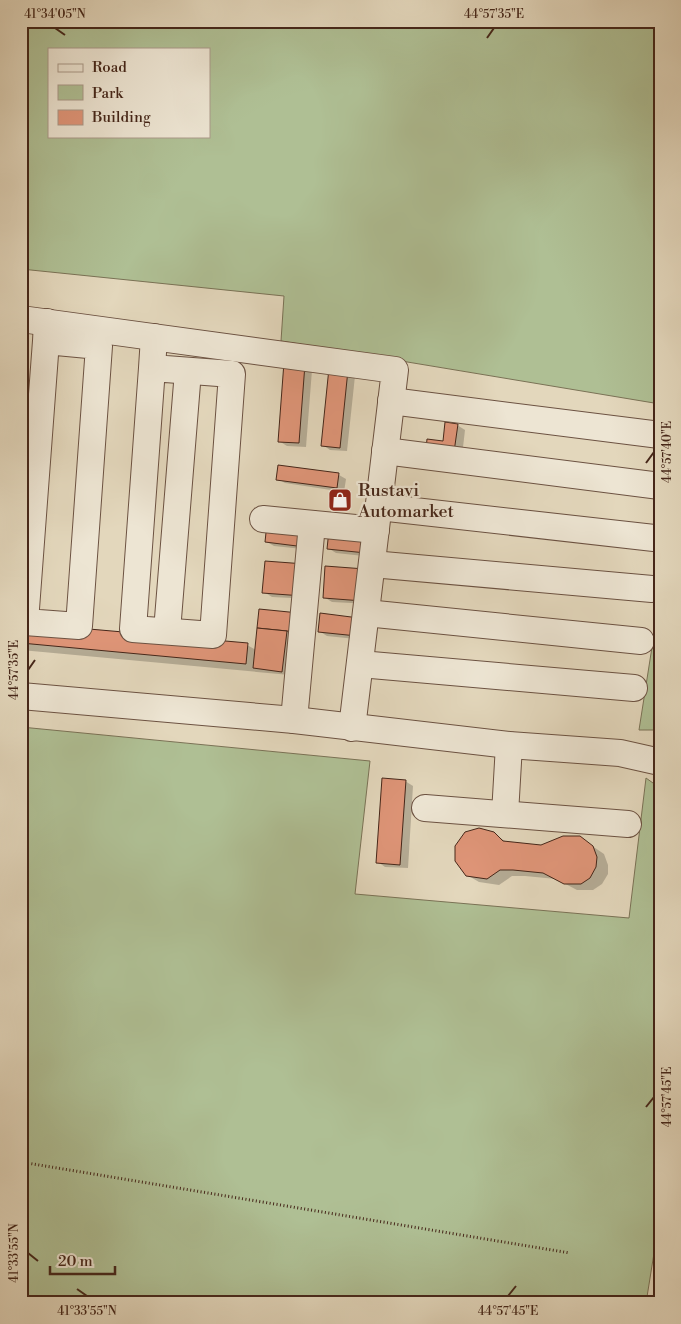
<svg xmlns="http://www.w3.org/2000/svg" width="681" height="1324" viewBox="0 0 681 1324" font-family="'Libre Bodoni',serif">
	<rect width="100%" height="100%" fill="#e3d7bc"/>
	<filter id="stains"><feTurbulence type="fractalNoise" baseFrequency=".004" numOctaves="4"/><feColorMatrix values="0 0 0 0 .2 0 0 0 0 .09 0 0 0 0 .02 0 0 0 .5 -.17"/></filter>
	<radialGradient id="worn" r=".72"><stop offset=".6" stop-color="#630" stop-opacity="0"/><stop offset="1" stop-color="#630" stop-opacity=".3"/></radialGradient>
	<g fill="#afbf94" stroke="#7a7256" fill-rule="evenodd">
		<path d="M21 21H660V404L281 341 284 296 21 269ZM49 49H209V136H49Z"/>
		<polygon points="660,596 660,730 639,730"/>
		<polygon points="21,727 370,761 355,894 629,918 646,778 660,788 660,1216 646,1303 21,1303"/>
	</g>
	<g fill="#0003">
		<polygon points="305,365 312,370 306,447 287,446 279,441"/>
		<polygon points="347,371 355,376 347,451 330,450 323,445"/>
		<polygon points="457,425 465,430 462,456 444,442"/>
		<polygon points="339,475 346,479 344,492 285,483 278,479"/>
		<polygon points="306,529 312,550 274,546 267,542"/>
		<polygon points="330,531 373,557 336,553 328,548"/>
		<polygon points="305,566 311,599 272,597 264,592"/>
		<polygon points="327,567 370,604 332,602 324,597"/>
		<polygon points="299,615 290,675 21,650 21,624 247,645 256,650"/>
		<polygon points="321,615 365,640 327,636 319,631"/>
		<polygon points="405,781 413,786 408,868 385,867 378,862"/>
		<polygon points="493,833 508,843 541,846 579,837 604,854 608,865 608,874 602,884 593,890 577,890 556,879 525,876 512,876 499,885 479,882 467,875"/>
	</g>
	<g fill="#df9578" stroke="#452619">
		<polygon points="284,362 305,364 299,443 278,442"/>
		<polygon points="329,368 348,370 340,448 321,446"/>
		<polygon points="445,422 458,424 454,452 426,449 427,439 443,441"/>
		<polygon points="278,465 339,473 337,488 276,480"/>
		<polygon points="267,523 307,528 305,547 265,542"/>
		<polygon points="329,530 368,534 366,553 327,549"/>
		<polygon points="265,561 305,564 303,596 262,593"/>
		<polygon points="325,566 365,569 363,601 323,598"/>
		<polygon points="259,609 299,613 297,632 257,628"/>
		<polygon points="320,613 359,618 357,636 318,632"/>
		<polygon points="21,623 248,643 246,664 21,643"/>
		<polygon points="257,628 287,631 282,672 253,668"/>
		<polygon points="382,778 406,780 400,865 376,863"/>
		<polygon points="479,828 494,832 503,841 541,845 563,836 580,836 593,846 597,857 596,867 590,878 581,884 564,884 543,873 513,870 500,870 487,879 466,876 455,861 455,846 465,832"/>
	</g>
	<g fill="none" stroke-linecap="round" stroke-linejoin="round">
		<g stroke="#6c5242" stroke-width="28">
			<g id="minor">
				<polyline points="21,319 395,370 352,728"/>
				<polyline points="46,341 99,346 79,626 25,622 46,341 47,322"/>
				<polyline points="152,368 232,374 213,635 133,629 152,368 154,337"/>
				<polyline points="391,401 660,435"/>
				<polyline points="385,451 660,486"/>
				<polyline points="379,507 654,538"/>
				<polyline points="263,519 376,530"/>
				<polyline points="372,564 652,589"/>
				<polyline points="366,613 641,641"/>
				<polyline points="167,631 188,371"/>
				<polyline points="360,664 634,688"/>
				<polyline points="21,696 294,720 509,745 620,753 660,762"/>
				<polyline points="294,720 312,524"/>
				<polyline points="425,808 628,824"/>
				<polyline points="505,814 509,745"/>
			</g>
		</g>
		<polyline stroke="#452619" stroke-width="3" stroke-dasharray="1 2.5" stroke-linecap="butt" points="21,1162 570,1253"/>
		<use href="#minor" stroke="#ede5d3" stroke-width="26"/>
	</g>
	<path fill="none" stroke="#452619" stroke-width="2" d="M55 28 65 35M487 38 494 28M646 463 654 452M28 670 35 660M646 1107 654 1097M28 1253 38 1261M77 1289 87 1296M508 1296 516 1286"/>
	<defs>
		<g id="shop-square" transform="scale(1.25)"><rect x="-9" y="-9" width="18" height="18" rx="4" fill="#8f2418" stroke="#ede5d3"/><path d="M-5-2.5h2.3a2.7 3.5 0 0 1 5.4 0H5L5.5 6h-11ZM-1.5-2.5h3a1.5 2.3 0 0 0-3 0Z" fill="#fff"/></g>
	</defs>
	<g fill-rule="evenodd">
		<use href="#shop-square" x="340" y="500"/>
	</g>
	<g text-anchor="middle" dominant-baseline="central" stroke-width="4.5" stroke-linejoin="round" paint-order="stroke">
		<g font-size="18" fill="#452619" stroke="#ede5d3" text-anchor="start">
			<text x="358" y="490">Rustavi<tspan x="358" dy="21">Automarket</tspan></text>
		</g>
	</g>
	<rect width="681" height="1324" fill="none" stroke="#e3d7bc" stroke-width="55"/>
	<rect x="48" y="48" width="162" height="90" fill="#ede5d3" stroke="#aa9989"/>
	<rect x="58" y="64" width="25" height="8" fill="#ede5d3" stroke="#aa9989"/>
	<text x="92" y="72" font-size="15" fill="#452619">Road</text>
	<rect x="58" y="85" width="25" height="15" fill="#afbf94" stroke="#aa9989"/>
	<text x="92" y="98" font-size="15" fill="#452619">Park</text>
	<rect x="58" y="110" width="25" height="15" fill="#df9578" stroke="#aa9989"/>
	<text x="92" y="122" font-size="15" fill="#452619">Building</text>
	<path d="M50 1266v8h65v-8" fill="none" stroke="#452619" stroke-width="2.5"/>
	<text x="58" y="1266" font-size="15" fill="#452619" stroke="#ede5d3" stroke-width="4" paint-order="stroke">20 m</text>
	<rect x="28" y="28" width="626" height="1268" fill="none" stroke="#452619" stroke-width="2"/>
	<g font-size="12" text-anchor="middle" fill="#452619">
		<text x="55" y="18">41°34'05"N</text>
		<text x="494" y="18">44°57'35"E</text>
		<text transform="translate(667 452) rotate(-90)" y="4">44°57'40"E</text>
		<text transform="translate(14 670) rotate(-90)" y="4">44°57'35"E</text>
		<text transform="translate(667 1097) rotate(-90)" y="4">44°57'45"E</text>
		<text transform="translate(14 1253) rotate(-90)" y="4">41°33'55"N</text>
		<text x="87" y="1315">41°33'55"N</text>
		<text x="508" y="1315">44°57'45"E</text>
	</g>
	<rect width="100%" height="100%" filter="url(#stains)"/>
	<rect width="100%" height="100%" fill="url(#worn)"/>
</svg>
